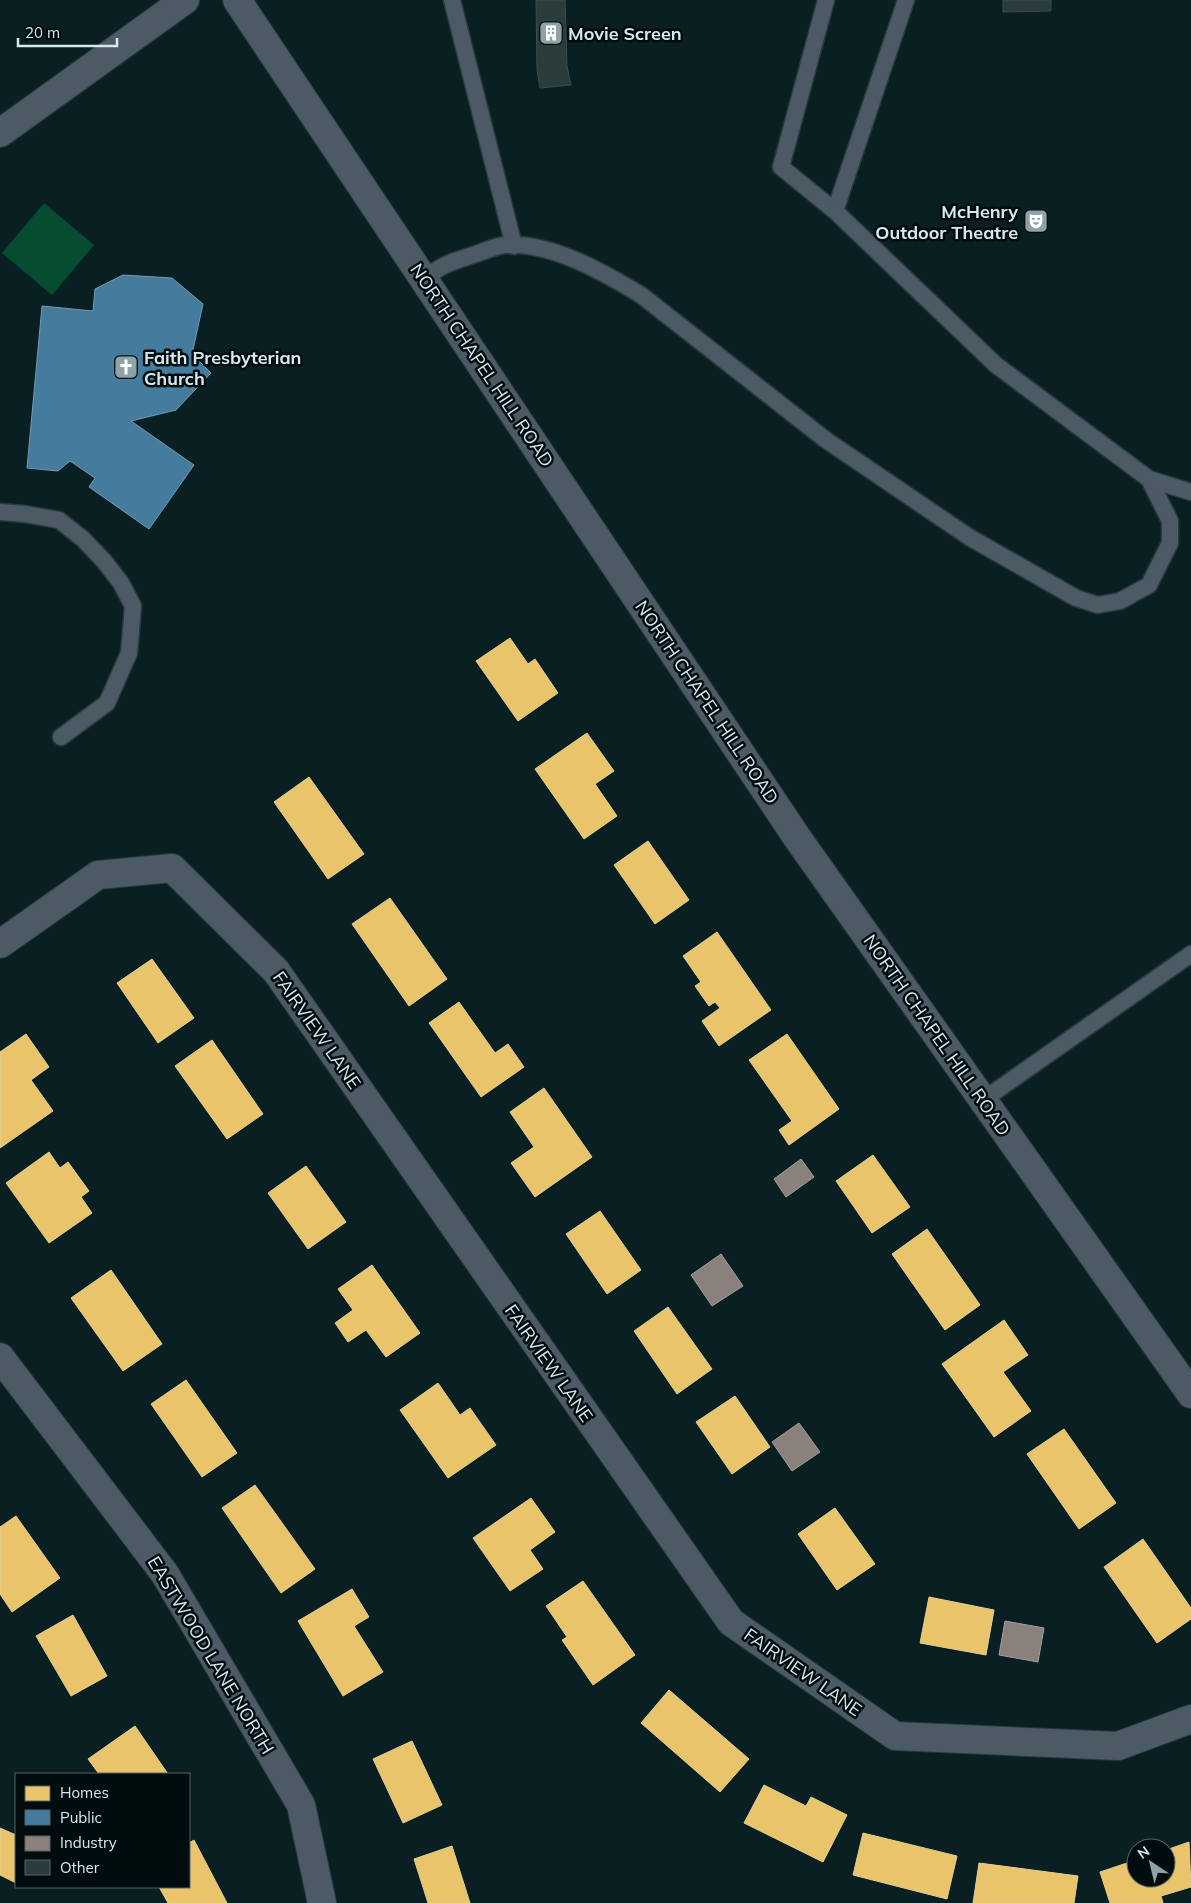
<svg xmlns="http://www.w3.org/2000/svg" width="1191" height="1903" viewBox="0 0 1191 1903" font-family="Mulish,sans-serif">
	<rect width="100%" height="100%" fill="#0a1f22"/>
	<polygon fill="#064c30" points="44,203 94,245 52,295 2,253"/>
	<g fill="#e9c46a" stroke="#e3cf92">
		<polygon points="510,638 528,664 535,659 558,693 518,721 476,661"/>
		<polygon points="587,733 614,771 595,784 617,816 584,839 535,769"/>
		<polygon points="309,777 364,854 328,879 274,802"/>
		<polygon points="648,841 689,900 655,924 614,865"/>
		<polygon points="390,898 447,979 409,1006 352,924"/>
		<polygon points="717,932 771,1010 719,1046 702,1021 720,1008 715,1002 709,1006 695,986 701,982 683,956"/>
		<polygon points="152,959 194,1018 158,1043 117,983"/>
		<polygon points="459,1002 495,1053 508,1044 524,1067 481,1097 429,1023"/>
		<polygon points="26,1034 49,1067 31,1080 53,1111 0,1148 0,1052"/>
		<polygon points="787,1034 839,1109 789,1145 779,1130 792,1121 749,1060"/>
		<polygon points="212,1040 263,1114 227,1139 175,1066"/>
		<polygon points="544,1088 592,1157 535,1197 511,1163 534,1147 510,1112"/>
		<polygon points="49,1152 60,1168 68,1162 89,1191 81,1197 92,1213 49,1243 6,1183"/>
		<polygon points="873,1155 910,1207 872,1233 836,1181"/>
		<polygon points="306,1166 346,1222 308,1249 268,1193"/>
		<polygon points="600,1211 641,1270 607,1294 566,1234"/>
		<polygon points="927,1229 980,1305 945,1330 892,1254"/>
		<polygon points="372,1265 420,1333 386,1357 366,1330 348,1342 335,1323 353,1310 338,1289"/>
		<polygon points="111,1270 162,1344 123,1371 71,1298"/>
		<polygon points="668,1307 712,1369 677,1394 634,1331"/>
		<polygon points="1004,1320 1028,1355 1003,1372 1031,1411 994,1437 942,1364"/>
		<polygon points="186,1380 237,1453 202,1477 151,1404"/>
		<polygon points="438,1383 460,1415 470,1408 496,1445 448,1478 400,1410"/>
		<polygon points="735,1396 770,1447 732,1474 696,1422"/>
		<polygon points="1064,1429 1116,1503 1079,1529 1027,1454"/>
		<polygon points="255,1485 315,1569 281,1593 222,1508"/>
		<polygon points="531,1498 555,1532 530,1550 543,1569 510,1591 473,1538"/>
		<polygon points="835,1508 875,1564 837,1590 798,1534"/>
		<polygon points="16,1516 60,1578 12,1612 0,1594 0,1527"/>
		<polygon points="1143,1539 1191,1608 1191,1619 1157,1643 1104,1567"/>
		<polygon points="583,1581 635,1655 593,1685 562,1640 567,1637 546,1606"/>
		<polygon points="352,1589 369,1617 354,1626 383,1672 343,1696 298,1621"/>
		<polygon points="929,1597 994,1610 986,1655 920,1643"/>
		<polygon points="73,1615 107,1676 71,1696 36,1636"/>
		<polygon points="669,1690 749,1759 720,1792 641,1723"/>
		<polygon points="135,1726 168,1774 99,1774 88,1759"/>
		<polygon points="412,1741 442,1805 403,1823 373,1759"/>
		<polygon points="764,1785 806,1806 811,1797 847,1815 823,1862 744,1823"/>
		<polygon points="0,1828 16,1835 16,1883 0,1875"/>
		<polygon points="863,1833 957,1856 947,1899 853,1875"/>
		<polygon points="194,1840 227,1903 168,1903 159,1887 189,1887 189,1843"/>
		<polygon points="1189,1842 1191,1887 1161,1896 1163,1903 1110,1903 1100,1872 1136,1860 1136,1878 1166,1878 1166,1850"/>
		<polygon points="452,1846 470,1903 428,1903 414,1859"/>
		<polygon points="979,1863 1078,1876 1074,1903 973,1903"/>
	</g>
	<polygon fill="#457b9d" stroke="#709cb5" points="123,275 172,278 203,304 192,354 211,373 176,410 131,421 194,465 149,529 89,487 95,478 70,461 58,471 27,468 42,306 93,311 95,289"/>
	<g fill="#8a817c" stroke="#a0a09e">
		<polygon points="801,1159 814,1177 786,1197 774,1179"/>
		<polygon points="721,1254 743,1286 712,1306 691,1275"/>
		<polygon points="799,1423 820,1452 792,1471 772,1442"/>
		<polygon points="1005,1621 1044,1628 1038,1662 999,1655"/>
	</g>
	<g fill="#2b3c3d" stroke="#3b4c4d">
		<polygon points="536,0 565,0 567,66 571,85 540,88 537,70"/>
		<polygon points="1003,0 1051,0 1051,11 1003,12"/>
	</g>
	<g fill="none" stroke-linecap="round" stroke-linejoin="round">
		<g stroke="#293a3d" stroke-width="19">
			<g id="service">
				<polyline points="452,0 514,246"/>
				<polyline points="826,0 781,167 835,211 906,0"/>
				<path d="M424 279C444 263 452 262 476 254 485 251 495 246 505 245 551 242 603 272 641 295L826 440 969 537 1076 598 1098 605 1120 601 1149 585 1170 543V521L1149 479 996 365 835 211"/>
				<polyline points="1149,479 1191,492"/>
				<polyline points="0,512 25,514 59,520 83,539 104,561 121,583 133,606 129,653 107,703 61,737"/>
				<polyline points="983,1100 1191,954"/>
			</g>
		</g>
		<g stroke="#293a3d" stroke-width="30">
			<g id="minor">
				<polyline points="0,944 98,875 172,868 276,971 731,1622 895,1736 1118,1746 1191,1719"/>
				<polyline points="0,1357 165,1574 301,1805 322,1903"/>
			</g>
		</g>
		<g stroke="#293a3d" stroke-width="30">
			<g id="tertiary">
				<polyline points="237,0 796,836 1191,1394"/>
				<polyline points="0,133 185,0"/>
			</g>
		</g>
		<use href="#service" stroke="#4b5a64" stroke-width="16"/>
		<use href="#minor" stroke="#4b5a64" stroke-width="28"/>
		<use href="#tertiary" stroke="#4b5a64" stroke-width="28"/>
	</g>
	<defs>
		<g id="building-square" transform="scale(1.25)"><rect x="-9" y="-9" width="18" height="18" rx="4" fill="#8ea2a7" stroke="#010c0f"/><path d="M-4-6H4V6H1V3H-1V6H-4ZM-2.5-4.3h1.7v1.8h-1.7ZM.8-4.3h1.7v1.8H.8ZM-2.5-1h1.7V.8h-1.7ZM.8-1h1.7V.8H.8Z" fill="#fff"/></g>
		<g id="theatre-square" transform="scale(1.25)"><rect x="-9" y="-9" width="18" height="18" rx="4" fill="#8ea2a7" stroke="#010c0f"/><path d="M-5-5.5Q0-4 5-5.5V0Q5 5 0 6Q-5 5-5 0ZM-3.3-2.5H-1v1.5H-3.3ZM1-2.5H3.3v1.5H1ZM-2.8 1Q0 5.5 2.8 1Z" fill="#fff"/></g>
		<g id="church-square" transform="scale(1.25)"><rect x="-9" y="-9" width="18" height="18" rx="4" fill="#8ea2a7" stroke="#010c0f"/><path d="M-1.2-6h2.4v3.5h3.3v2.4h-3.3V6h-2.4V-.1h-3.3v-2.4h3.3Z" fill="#fff"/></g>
	</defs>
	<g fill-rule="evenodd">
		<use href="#building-square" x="551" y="33"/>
		<use href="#theatre-square" x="1036" y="221"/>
		<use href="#church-square" x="126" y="367"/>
	</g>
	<g text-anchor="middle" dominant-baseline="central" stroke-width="5" stroke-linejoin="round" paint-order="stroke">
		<g font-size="18" font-weight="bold" fill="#d5e9ee" stroke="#010c0f" text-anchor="start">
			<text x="568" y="33">Movie Screen</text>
			<text x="1018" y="211" text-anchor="end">McHenry<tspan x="1018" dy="21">Outdoor Theatre</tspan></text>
			<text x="144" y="357">Faith Presbyterian<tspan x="144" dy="21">Church</tspan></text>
		</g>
		<g font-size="18" fill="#d5e9ee" stroke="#010c0f">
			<text transform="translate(482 365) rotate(56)">NORTH CHAPEL HILL ROAD</text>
			<text transform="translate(707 702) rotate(56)">NORTH CHAPEL HILL ROAD</text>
			<text transform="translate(317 1030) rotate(55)">FAIRVIEW LANE</text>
			<text transform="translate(937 1035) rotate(55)">NORTH CHAPEL HILL ROAD</text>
			<text transform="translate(549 1363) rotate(55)">FAIRVIEW LANE</text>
			<text transform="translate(211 1655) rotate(59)">EASTWOOD LANE NORTH</text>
			<text transform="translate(803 1672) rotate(35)">FAIRVIEW LANE</text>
		</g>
	</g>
	<rect x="15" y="1773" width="175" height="115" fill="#010c0f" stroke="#566468"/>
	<rect x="25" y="1786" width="25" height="15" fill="#e9c46a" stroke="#566468"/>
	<text x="60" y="1798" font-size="15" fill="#d5e9ee">Homes</text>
	<rect x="25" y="1810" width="25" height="15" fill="#457b9d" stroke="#566468"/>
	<text x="60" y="1823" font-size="15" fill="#d5e9ee">Public</text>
	<rect x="25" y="1836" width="25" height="15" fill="#8a817c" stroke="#566468"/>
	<text x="60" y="1848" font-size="15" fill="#d5e9ee">Industry</text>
	<rect x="25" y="1860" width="25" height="15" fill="#2b3c3d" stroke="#566468"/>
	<text x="60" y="1873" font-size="15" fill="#d5e9ee">Other</text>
	<g transform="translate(1151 1863) rotate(325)"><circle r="24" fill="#010c0f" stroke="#566468"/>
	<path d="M0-4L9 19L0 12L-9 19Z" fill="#8ea2a7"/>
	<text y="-8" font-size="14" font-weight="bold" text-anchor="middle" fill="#d5e9ee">N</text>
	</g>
	<path d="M18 38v8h99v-8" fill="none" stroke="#d5e9ee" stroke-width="2.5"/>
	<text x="25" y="38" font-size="15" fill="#d5e9ee" stroke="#010c0f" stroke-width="4" paint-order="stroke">20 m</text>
</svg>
